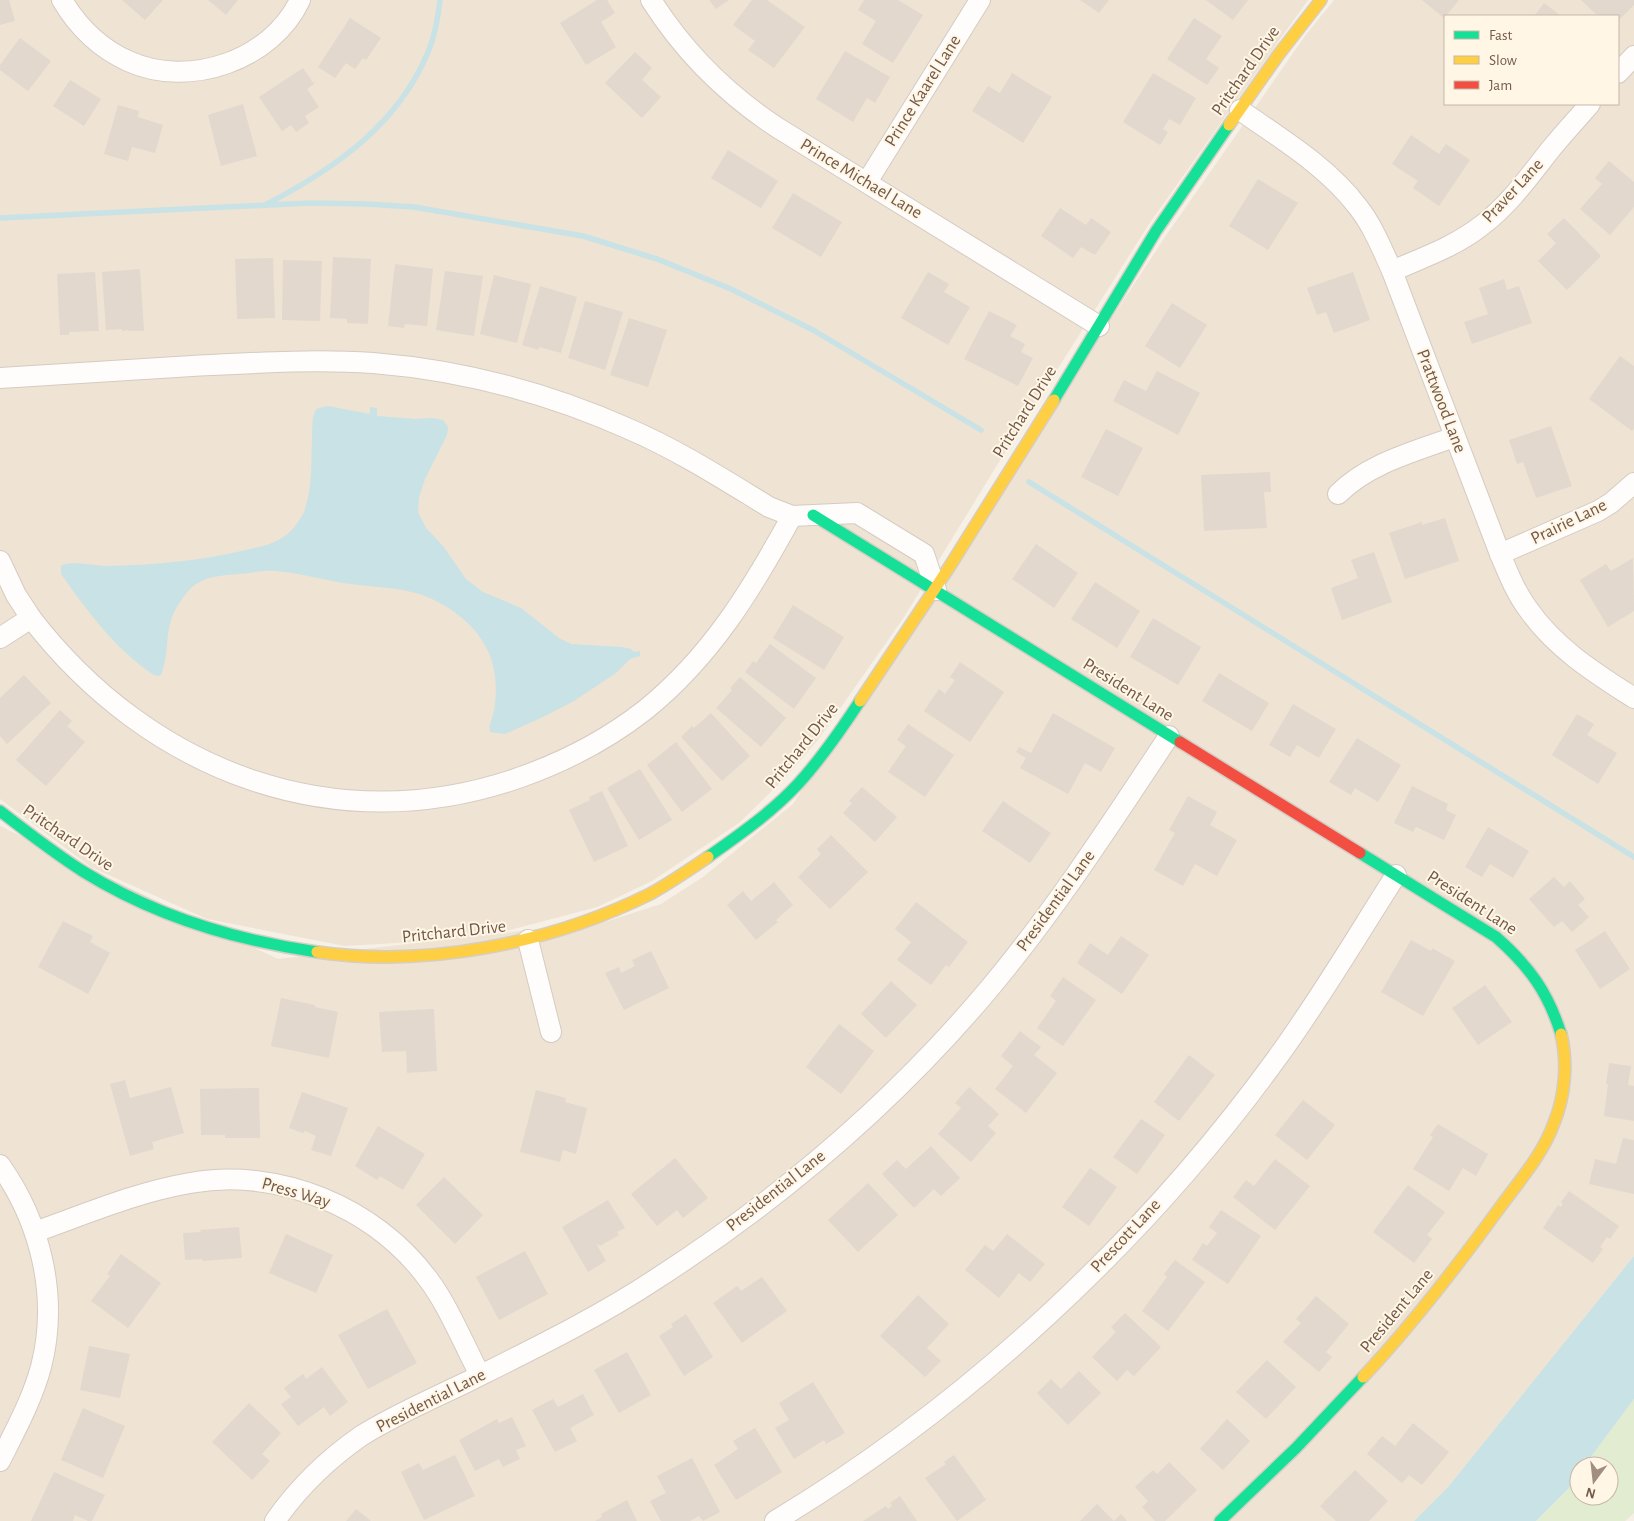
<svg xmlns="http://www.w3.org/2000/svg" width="1634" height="1521" viewBox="0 0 1634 1521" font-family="'Alegreya Sans',sans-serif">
	<rect width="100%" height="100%" fill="#f6f0e6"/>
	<g fill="#efe3d3" fill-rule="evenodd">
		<polygon points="0,0 1308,0 1149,224 994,470 904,617 818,740 782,781 739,823 652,881 597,907 479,938 345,946 207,919 91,867 0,799"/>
		<path d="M1334 0H1634V1256L1448 1487 1414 1521H0V826L278 959 608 921 661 904 703 877 793 804 1165 237 1305 36ZM1445 16H1618V104H1445Z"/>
	</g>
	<polygon fill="#e1ecd1" points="1634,1399 1634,1513 1625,1521 1536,1521 1568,1489 1579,1473 1579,1496 1609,1496 1609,1466 1584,1466"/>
	<g fill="#c8e2e5">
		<path d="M328 406 370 414V407L377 408V416L416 419 432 418 443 420 448 427 447 435 425 479 419 497 418 512 426 528 443 546 466 579 483 592 521 608 559 638 571 644 622 647 631 649 634 652 640 651V656L630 659 616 673 574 701 545 716 505 734 490 732C488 724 493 718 494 710 498 689 496 666 486 647 476 627 456 611 436 601 410 587 380 588 351 584 326 581 302 573 276 571 264 570 251 573 238 574 226 575 209 576 198 583 191 586 187 593 182 599 161 627 172 647 161 675L158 676 154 675C115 649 88 612 61 574V566C69 560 95 566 106 566 153 565 200 561 246 550 259 547 271 545 282 538 292 532 299 522 304 512 315 482 310 448 313 417L316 409Z"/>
		<polygon points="1634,1256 1634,1399 1584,1466 1579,1466 1579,1473 1568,1489 1536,1521 1414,1521 1448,1487"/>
	</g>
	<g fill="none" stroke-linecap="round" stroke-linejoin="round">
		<g stroke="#c8e2e5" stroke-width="5.5">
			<path d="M267 204C334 169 398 125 428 52 435 36 438 17 440 0"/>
			<polyline points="0,218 310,203 366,204 414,207 583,236 657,259 731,289 813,330 981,430"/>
			<polyline points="1029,482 1634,857"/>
		</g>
	</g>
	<g fill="#e2d8ce">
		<polygon points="0,0 9,0 15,21 0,25"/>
		<polygon points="122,0 163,0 145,20"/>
		<polygon points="208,0 238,0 226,15"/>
		<polygon points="597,0 607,0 615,13 601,22 616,47 586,65 560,23"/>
		<polygon points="709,0 729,0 716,9"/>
		<polygon points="752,0 767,0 805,27 774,68 748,50 755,41 733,25"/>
		<polygon points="864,0 898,0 923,15 893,63 862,44 876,21 858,10"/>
		<polygon points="1080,0 1109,0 1099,13"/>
		<polygon points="1206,0 1248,0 1233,20"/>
		<polygon points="1422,0 1459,0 1444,18"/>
		<polygon points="1581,0 1634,0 1634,5 1618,21 1618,16 1598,16"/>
		<polygon points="1544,3 1561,16 1534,16"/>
		<polygon points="350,18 381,38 366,60 363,58 355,69 346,63 335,78 318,67"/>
		<polygon points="1194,18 1222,36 1206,59 1219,68 1207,85 1167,59"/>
		<polygon points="20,38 51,61 28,91 0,70 0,65"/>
		<polygon points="845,51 890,77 875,103 867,98 853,122 816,99"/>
		<polygon points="635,52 652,68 642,80 661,97 642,118 605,83"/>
		<polygon points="303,68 314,84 307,89 319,107 305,116 309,123 296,132 291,125 282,131 259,97"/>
		<polygon points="1012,73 1052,97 1023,143 972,111 988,86 1000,93"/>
		<polygon points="1153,73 1196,98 1180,125 1169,119 1163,129 1168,132 1160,145 1123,122"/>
		<polygon points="70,80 101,99 84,126 53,106"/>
		<polygon points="243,104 257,156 221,166 208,115"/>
		<polygon points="118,105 139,111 138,117 163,125 155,153 132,147 128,161 104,154"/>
		<polygon points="1411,135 1439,154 1446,144 1470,160 1439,206 1413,188 1418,181 1392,164"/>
		<polygon points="728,150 778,181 761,208 711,178"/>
		<polygon points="1609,161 1634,182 1634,207 1610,235 1580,209 1602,184 1595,178"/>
		<polygon points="1258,179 1298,203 1268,250 1229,226"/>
		<polygon points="793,193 842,222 821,257 772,228"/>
		<polygon points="1060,208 1086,225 1091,218 1111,232 1095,255 1081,247 1073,258 1041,236"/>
		<polygon points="1564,218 1601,256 1567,290 1538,261 1556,243 1547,234"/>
		<polygon points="333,257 371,259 368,324 347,323 347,319 330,318"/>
		<polygon points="273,258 275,318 237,319 235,259"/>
		<polygon points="283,260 322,261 320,321 282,320"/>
		<polygon points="395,264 433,269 427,326 405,324 404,328 388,326"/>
		<polygon points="140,269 144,331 128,331 128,330 122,331 122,329 106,330 102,272"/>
		<polygon points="445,271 483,276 474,336 436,330"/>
		<polygon points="95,272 99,331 69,332 69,335 60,335 57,274"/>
		<polygon points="928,272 949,284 944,292 970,307 948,345 901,318"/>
		<polygon points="1353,272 1370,320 1334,333 1326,312 1317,315 1307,288"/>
		<polygon points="494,275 531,284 517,343 480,334"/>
		<polygon points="1504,279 1507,290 1519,286 1532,323 1472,344 1464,322 1488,314 1479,288"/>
		<polygon points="540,286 577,297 561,353 539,347 538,350 522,345"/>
		<polygon points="585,301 623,312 605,370 568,358"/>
		<polygon points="1172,303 1207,325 1180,368 1145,346"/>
		<polygon points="989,311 1017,325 1010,336 1025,344 1021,352 1033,358 1018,386 964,359"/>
		<polygon points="629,318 667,330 648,387 610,375"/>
		<polygon points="1620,356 1634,366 1634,428 1632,431 1589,399"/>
		<polygon points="1157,371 1200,393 1178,435 1113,401 1124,380 1146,391"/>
		<polygon points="1551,426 1572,486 1536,498 1523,462 1517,464 1509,440"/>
		<polygon points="1106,429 1143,448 1118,496 1081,477"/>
		<polygon points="1270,472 1271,492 1264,492 1267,528 1204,531 1201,475"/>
		<polygon points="1445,518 1459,561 1405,579 1389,533 1422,522 1422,525"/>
		<polygon points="1036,544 1078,573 1054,608 1012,579"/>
		<polygon points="1374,552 1392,602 1342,620 1331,588 1358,578 1351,560"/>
		<polygon points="1633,558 1634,611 1608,627 1580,580 1606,564 1611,571"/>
		<polygon points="1095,582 1140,611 1117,648 1071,619"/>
		<polygon points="793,605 844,637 824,670 773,638"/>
		<polygon points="1153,618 1201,647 1178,685 1130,657"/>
		<polygon points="770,644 816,678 794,709 745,672 753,661 756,663"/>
		<polygon points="960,662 1004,692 970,742 924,711 939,689 945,694 955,680 950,677"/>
		<polygon points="1219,673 1269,703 1252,731 1202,701"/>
		<polygon points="24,675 51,703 7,744 0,736 0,698"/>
		<polygon points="740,677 786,718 761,747 716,708 732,690 730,688"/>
		<polygon points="1293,704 1336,729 1319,758 1297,745 1290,757 1269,745"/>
		<polygon points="60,710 72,721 67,726 85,742 46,786 16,760"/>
		<polygon points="711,713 750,756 722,781 681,737 692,726 694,728"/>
		<polygon points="1053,713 1115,748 1101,772 1085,763 1068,794 1020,768 1026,758 1016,752 1019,747 1031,753"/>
		<polygon points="1577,714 1594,724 1587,735 1617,753 1598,784 1552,755"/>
		<polygon points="908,724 954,755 925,797 888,772 906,746 897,740"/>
		<polygon points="1357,738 1401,765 1378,802 1355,788 1351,795 1329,782"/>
		<polygon points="676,742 712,789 682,812 647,765"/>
		<polygon points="640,769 672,820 639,840 607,788"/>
		<polygon points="1412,786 1448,804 1446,810 1456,815 1444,840 1416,827 1413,832 1394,823"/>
		<polygon points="862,787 897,817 875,842 843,813 852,803 849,801"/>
		<polygon points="602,791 628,846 594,862 569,810 590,800 589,797"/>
		<polygon points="1188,796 1217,812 1210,825 1237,840 1217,876 1195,864 1183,886 1154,870 1175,833 1169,830"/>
		<polygon points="1003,801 1051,833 1030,863 982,831"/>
		<polygon points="1488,827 1529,851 1513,878 1490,864 1482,877 1465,867"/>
		<polygon points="831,835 868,872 830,909 798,877 821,854 817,849"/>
		<polygon points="1554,877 1564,887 1570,881 1585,899 1578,905 1589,917 1572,932 1562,921 1554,927 1529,899"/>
		<polygon points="774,882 793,905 776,920 778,922 756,940 727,905 743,891 751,901"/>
		<polygon points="916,902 968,942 949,967 946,965 931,985 897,960 911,942 895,929"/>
		<polygon points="63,921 93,936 90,942 110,953 88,994 38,967"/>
		<polygon points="1605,931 1630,969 1600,989 1575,950"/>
		<polygon points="1121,936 1149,955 1122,994 1077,963 1090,943 1108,955"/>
		<polygon points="1411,940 1431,951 1432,948 1455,961 1423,1016 1381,992"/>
		<polygon points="651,951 669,988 624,1010 605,973 619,967 621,973 635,966 632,960"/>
		<polygon points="1063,977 1096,1000 1063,1046 1037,1028 1056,1001 1050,996"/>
		<polygon points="891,981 917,1005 886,1038 861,1014"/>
		<polygon points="1485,985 1512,1022 1478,1045 1452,1008"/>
		<polygon points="281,998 315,1005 315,1007 338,1012 329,1058 271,1046"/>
		<polygon points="434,1009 437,1071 407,1073 406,1051 382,1052 379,1012"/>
		<polygon points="839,1024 874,1051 841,1094 806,1067"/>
		<polygon points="1020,1031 1041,1047 1034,1055 1057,1073 1026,1113 995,1089 1013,1066 1001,1056"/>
		<polygon points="1189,1055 1215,1075 1179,1121 1154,1102"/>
		<polygon points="1609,1063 1631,1066 1628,1085 1634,1086 1634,1121 1604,1116 1608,1084 1606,1084"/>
		<polygon points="125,1080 130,1098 171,1087 184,1133 152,1142 154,1149 130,1156 110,1084"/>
		<polygon points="969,1087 999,1114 988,1126 996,1133 971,1162 938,1134 961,1108 955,1103"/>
		<polygon points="259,1088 260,1138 225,1138 225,1135 201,1135 200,1089"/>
		<polygon points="536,1090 566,1098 565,1102 587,1108 576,1154 563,1150 560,1162 520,1152"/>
		<polygon points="302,1092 348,1108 331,1156 311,1150 316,1136 305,1131 303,1133 289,1128"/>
		<polygon points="1303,1100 1335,1125 1307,1160 1275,1135"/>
		<polygon points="1141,1119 1165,1135 1137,1174 1113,1157"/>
		<polygon points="1438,1124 1488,1154 1476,1176 1463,1168 1449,1191 1413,1169 1433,1137 1430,1135"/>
		<polygon points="378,1126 425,1154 403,1190 380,1176 377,1180 355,1166"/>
		<polygon points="1623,1138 1634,1140 1634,1194 1589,1184 1595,1159 1616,1164"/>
		<polygon points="931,1146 960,1178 941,1196 934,1189 914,1208 882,1174 897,1160 906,1169"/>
		<polygon points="675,1158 708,1198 683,1218 677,1210 657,1226 631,1194"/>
		<polygon points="1275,1159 1310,1186 1275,1230 1233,1197 1246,1180 1254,1186"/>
		<polygon points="1090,1168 1117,1187 1089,1226 1062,1207"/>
		<polygon points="444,1177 483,1215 455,1244 416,1205"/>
		<polygon points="868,1183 898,1215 858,1252 828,1220"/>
		<polygon points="1408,1185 1445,1212 1427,1235 1432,1239 1414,1263 1373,1232"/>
		<polygon points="1569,1191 1619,1226 1610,1239 1607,1237 1600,1247 1603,1249 1593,1263 1543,1228 1558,1205 1561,1207 1563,1204 1561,1202"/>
		<polygon points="608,1200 625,1228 617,1232 619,1235 600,1246 598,1244 597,1245 606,1261 588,1272 562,1227"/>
		<polygon points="1221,1210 1261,1236 1228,1284 1192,1260 1203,1243 1207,1246 1217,1233 1209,1227"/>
		<polygon points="239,1227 242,1258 203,1261 202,1259 185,1260 183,1233 201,1232 200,1230"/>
		<polygon points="286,1234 333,1255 316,1293 269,1273"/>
		<polygon points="1007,1234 1045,1264 1030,1282 1019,1273 999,1298 965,1270 985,1245 993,1251"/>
		<polygon points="525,1251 548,1294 499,1320 476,1277"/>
		<polygon points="121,1254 161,1283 128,1328 91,1301 110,1276 107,1274"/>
		<polygon points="1175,1260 1205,1282 1168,1331 1142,1311 1167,1277 1164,1274"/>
		<polygon points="762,1277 787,1311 742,1343 713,1303 737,1286 741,1291"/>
		<polygon points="918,1295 949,1324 927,1348 941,1361 925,1377 880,1336"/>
		<polygon points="1316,1296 1349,1324 1326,1352 1332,1357 1319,1372 1283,1342 1301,1323 1296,1319"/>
		<polygon points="387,1309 417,1363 368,1389 338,1335"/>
		<polygon points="1125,1313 1161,1347 1134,1376 1127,1370 1117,1381 1092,1357 1116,1332 1111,1327"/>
		<polygon points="686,1314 713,1357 684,1376 659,1336 673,1327 671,1324"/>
		<polygon points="89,1346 130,1354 120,1398 80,1390"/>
		<polygon points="627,1352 651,1395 619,1413 594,1370"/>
		<polygon points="1267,1360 1296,1387 1266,1419 1236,1392"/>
		<polygon points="322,1367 348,1402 330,1416 324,1407 298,1426 281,1404 291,1397 284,1388 303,1374 306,1379"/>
		<polygon points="1079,1371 1101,1393 1068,1425 1037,1393 1051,1379 1061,1389"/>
		<polygon points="813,1382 845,1433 826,1444 824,1440 794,1459 775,1428 789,1420 779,1403"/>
		<polygon points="583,1394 594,1415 570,1428 577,1441 555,1452 532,1410 553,1399 558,1407"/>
		<polygon points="249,1403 281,1433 262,1454 270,1461 252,1480 212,1442"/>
		<polygon points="83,1408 125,1426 103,1478 61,1460"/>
		<polygon points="512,1417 526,1446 516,1450 520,1459 503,1467 499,1459 475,1471 459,1440 497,1419 499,1423"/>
		<polygon points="1227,1419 1250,1441 1223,1470 1200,1449"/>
		<polygon points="1413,1423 1449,1452 1422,1485 1409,1475 1402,1483 1367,1454 1382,1436 1395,1446"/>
		<polygon points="755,1428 782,1472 736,1500 714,1465 738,1449 733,1441"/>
		<polygon points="455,1455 475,1496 424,1520 401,1472 419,1463 423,1470"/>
		<polygon points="954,1455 986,1500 957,1521 925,1478 946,1464 944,1462"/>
		<polygon points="692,1458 720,1512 703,1521 699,1516 690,1521 661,1521 650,1501 666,1493 657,1476"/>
		<polygon points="1169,1462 1197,1490 1165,1521 1155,1521 1142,1507 1148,1501 1135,1487 1153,1470 1157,1474"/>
		<polygon points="1355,1470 1388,1501 1369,1521 1336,1521 1320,1506"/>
		<polygon points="54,1472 105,1495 92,1521 88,1521 75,1515 73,1521 31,1521"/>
		<polygon points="900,1496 917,1521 863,1521 886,1506 888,1509 892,1506 890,1503"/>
		<polygon points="627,1500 637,1521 595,1521 602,1517 601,1514"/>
		<polygon points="1097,1504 1114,1521 1080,1521"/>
		<polygon points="356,1509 371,1521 346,1521"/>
		<polygon points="1121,1514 1127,1521 1114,1521"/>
	</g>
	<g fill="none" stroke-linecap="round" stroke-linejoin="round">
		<g stroke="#d5cbc2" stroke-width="22">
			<g id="street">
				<path d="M62 0C78 27 99 48 128 61 189 89 272 60 300 0"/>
				<path d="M651 0C684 52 726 94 778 128L1099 326"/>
				<polyline points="1618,73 1634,56"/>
				<path d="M1240 110C1281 139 1327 166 1358 207 1373 226 1382 249 1392 271L1500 554C1508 573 1516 593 1528 609 1555 648 1595 673 1634 698"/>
				<polyline points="867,182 980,0"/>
				<path d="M1392 271C1422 258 1454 247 1481 226 1508 206 1529 177 1550 150 1563 134 1577 119 1590 104"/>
				<path d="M0 378C64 374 128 370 192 366 252 363 313 359 373 363 461 370 548 393 629 429 678 450 723 479 769 507L792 516 857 513 924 554 936 590"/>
				<path d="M1338 494C1369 463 1414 452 1454 437"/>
				<polyline points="1500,554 1598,511 1611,503 1634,483"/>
				<polyline points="0,561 16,595 31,618 0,638"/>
				<path d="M31 618C149 771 335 843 521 777 566 761 608 739 645 710 711 657 752 589 792 516"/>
				<polyline points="528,940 551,1032"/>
				<path d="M0 1165C41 1223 59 1297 41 1367 32 1400 15 1431 0 1461"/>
				<path d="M35 1232C86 1214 137 1192 190 1183 278 1167 375 1207 428 1279 448 1305 464 1345 480 1375"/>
				<path d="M275 1521C298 1488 328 1459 361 1436 394 1415 434 1398 469 1381 533 1349 597 1318 656 1279 780 1199 895 1101 989 989 1056 909 1112 822 1169 736"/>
				<path d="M775 1521C968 1405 1145 1240 1277 1058 1320 999 1357 936 1396 875"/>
			</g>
		</g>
		<g stroke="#d6cdc3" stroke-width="14">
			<g id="fast">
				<polyline points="1054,400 1156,231 1229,125"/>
				<polyline points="813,515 1180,742"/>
				<path d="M0 811C27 832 54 853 84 872 155 916 234 940 317 952"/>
				<path d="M1360 853 1496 937C1529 966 1548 992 1561 1034"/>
				<path d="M708 857C739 835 771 813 798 784 821 759 841 730 860 701"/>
				<polyline points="1220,1521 1296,1448 1363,1377"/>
			</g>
		</g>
		<g stroke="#d6cdc3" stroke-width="14">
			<g id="slow">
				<polyline points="1229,125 1279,54 1321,0"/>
				<polyline points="860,701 948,569 1054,400"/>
				<path d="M317 952C427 968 551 943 650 894 670 883 689 870 708 857"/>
				<path d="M1363 1377C1413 1324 1458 1265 1501 1206 1520 1180 1543 1154 1554 1123 1565 1096 1568 1063 1561 1034"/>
			</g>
		</g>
		<g stroke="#d6cdc3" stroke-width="14">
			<polyline id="jam" points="1180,742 1360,853"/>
		</g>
		<use href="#street" stroke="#fefdfb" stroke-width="20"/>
		<use href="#fast" stroke="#16e098" stroke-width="11"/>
		<use href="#slow" stroke="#ffcf43" stroke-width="11"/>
		<use href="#jam" stroke="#f24e42" stroke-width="11"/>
	</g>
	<g text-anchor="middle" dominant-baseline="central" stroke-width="4" stroke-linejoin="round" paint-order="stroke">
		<g font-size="18" fill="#735948" stroke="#fff6e6">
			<text transform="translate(1246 71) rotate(-55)">Pritchard Drive</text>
			<text transform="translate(923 91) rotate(-58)">Prince Kaarel Lane</text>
			<text transform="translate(861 179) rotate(31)">Prince Michael Lane</text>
			<text transform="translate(1513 191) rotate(-47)">Praver Lane</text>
			<text transform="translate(1441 401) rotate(69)">Prattwood Lane</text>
			<text transform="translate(1025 412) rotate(-58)">Pritchard Drive</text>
			<text transform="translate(1569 522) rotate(-26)">Prairie Lane</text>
			<text transform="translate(1128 690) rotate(32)">President Lane</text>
			<text transform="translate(802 746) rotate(-51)">Pritchard Drive</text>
			<text transform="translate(68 838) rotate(34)">Pritchard Drive</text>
			<text transform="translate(1056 901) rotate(-54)">Presidential Lane</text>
			<text transform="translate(1472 903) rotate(33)">President Lane</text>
			<text transform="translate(454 932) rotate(-6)">Pritchard Drive</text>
			<text transform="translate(776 1191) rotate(-38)">Presidential Lane</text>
			<text transform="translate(296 1193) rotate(16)">Press Way</text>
			<text transform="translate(1126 1236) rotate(-47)">Prescott Lane</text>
			<text transform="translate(1397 1311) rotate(-50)">President Lane</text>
			<text transform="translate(431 1401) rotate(-27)">Presidential Lane</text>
		</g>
	</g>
	<rect x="1444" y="15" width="175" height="90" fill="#fff6e6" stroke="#c7b7a7"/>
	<rect x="1454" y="31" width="25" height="8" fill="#16e098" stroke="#c7b7a7"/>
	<text x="1489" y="40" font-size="15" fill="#735948">Fast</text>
	<rect x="1454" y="56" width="25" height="8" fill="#ffcf43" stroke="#c7b7a7"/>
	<text x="1489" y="65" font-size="15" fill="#735948">Slow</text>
	<rect x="1454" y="81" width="25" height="8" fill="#f24e42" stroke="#c7b7a7"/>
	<text x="1489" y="90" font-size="15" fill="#735948">Jam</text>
	<g transform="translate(1594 1481) rotate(195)"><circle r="24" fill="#fff6e6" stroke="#c7b7a7"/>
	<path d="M0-4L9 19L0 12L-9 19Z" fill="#a18e7f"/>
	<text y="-8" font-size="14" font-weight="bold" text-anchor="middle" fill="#735948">N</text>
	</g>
</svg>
